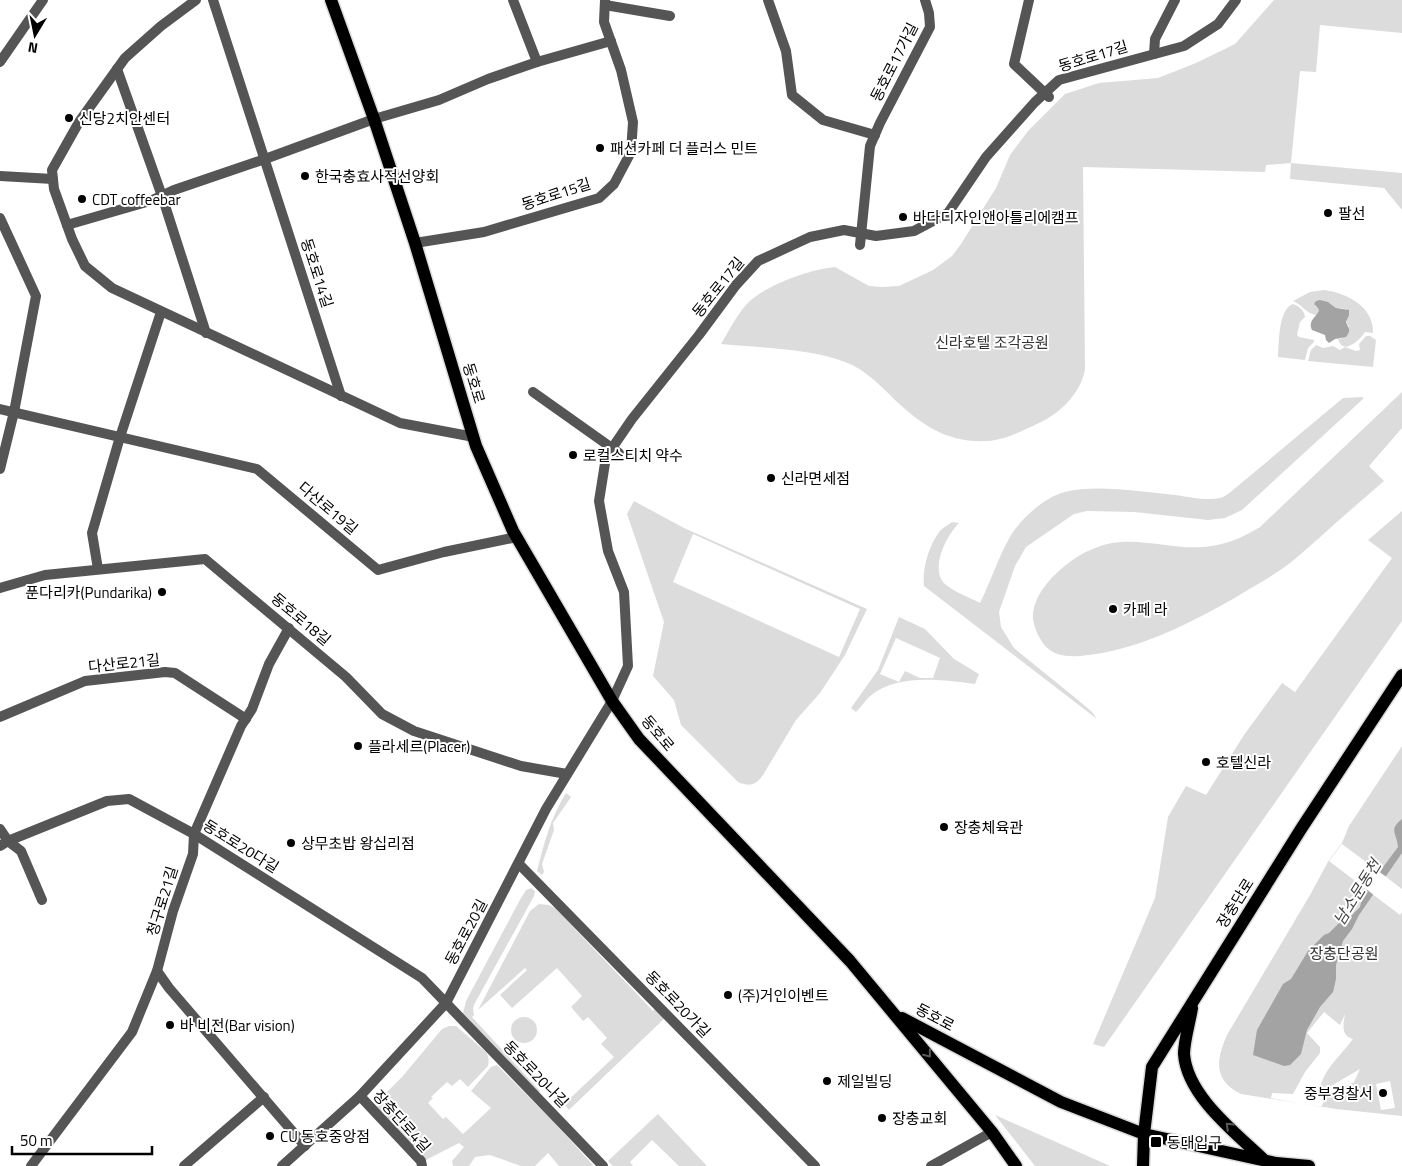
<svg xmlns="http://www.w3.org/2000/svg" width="1402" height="1166" viewBox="0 0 1402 1166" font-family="'Titillium Web','Noto Sans KR',sans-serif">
	<rect width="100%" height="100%" fill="#fff"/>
	<g fill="#dcdcdc" fill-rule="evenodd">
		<path d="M1274 0H1402V33L1320 25 1316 72 1300 71 1291 163 1402 173V210L1384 188 1290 179 1291 163 1266 165 1265 172 1083 167 1085 369C1081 393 1060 414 1037 424 1022 431 1005 440 987 441 948 443 923 426 896 401 881 386 866 370 845 362 809 348 760 348 721 344 729 331 736 316 746 305 763 286 810 269 835 267L869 286 882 287 899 286 933 270 952 256 961 244 996 188 1010 155 1028 131 1065 94 1099 83 1158 78 1196 63 1235 44Z"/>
		<path d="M1324 290C1346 293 1374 306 1373 333L1365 332C1360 340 1342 357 1338 338L1341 339 1349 326 1347 324 1346 309 1336 308 1328 302 1316 301 1315 306 1318 307 1319 311 1317 315C1306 314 1303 305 1293 301L1310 292Z"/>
		<path d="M1293 304C1299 306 1304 310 1305 317L1300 322 1297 335 1299 337 1314 340V342L1308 348 1305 360 1278 357C1279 344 1278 309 1293 304Z"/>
		<polygon points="1366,336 1370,336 1376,340 1373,367 1308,361 1311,350 1316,345 1323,348 1333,346 1340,350 1345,347 1356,351 1360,350 1359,344"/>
		<path d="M1402 392V428L1369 466 1384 481C1362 500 1340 519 1318 539 1307 548 1297 558 1286 566 1271 577 1254 586 1238 596 1189 624 1137 651 1080 656 1064 657 1049 655 1041 640 1037 634 1034 626 1033 619 1031 589 1070 557 1095 548 1131 533 1167 550 1204 547 1225 545 1242 538 1260 527Z"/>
		<path d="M1363 397V399L1242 510 1225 518 1208 520 1134 512 1087 511 1074 514 1026 547 1015 566 999 612 1001 627 1014 648 1078 700 1092 712 1097 719 924 586C922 568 929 546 939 532 942 528 948 525 952 522L959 523C947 535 929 569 945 584 954 592 969 597 980 603 991 581 998 558 1010 537 1019 520 1046 496 1065 492 1098 484 1141 492 1175 495 1189 497 1206 501 1220 498 1225 497 1229 493 1233 490L1343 398Z"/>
		<path d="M634 501 684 528 867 609 845 655 820 693 796 720 763 775C756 785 750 787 738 782L681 725 674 700 653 676 664 622 627 514ZM693 534 860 609 839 657 673 582Z"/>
		<polygon points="1402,511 1402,621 1104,1047 1093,1044 1155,898 1168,817 1186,786 1206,795 1244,735 1282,683 1295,692 1392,558 1368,540"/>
		<path d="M899 617 925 629 954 659 979 674 975 684C942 680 897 673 869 697 865 701 861 707 856 712L851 708 878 670ZM896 638 940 658 933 678H920L905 671 899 682 880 674Z"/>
		<path d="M1402 746V889L1342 844 1329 861 1400 915 1402 912V1116L1336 1109 1241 1094C1213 1080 1216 1060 1227 1035L1310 895 1329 860 1342 843 1349 826ZM1324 1012 1340 1025 1345 1014C1343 1025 1341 1036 1353 1039 1342 1054 1323 1070 1320 1089L1322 1091 1326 1089 1360 1069 1354 1082 1327 1096 1321 1107 1271 1098 1272 1093 1293 1094 1305 1072 1320 1053V1047L1307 1033ZM1390 1081 1395 1108 1381 1110 1376 1084Z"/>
		<path d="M566 793 571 797 553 823 554 830 542 864 544 872 542 875 537 871C544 843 551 817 566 793Z"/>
		<polygon points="531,888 535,891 534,896 475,1003 473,1008 474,1015 472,1017 540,1091 539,1093 463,1013 466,1001 521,898 526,890"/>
		<polygon points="539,904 549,905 555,908 653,1011 658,1005 668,1015 569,1110 564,1104 614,1057 601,1044 607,1038 588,1017 583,1021 571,1007 582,996 557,968 512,1008 500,995 527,970 525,968 478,1010 530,911"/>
		<circle cx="524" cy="1030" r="13"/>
		<path d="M449 1026H456L486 1052C489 1056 489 1061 488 1066L468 1087 460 1079 452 1086 447 1082 431 1097 433 1098 428 1103 443 1119 446 1117 463 1134 491 1108 471 1091 491 1067 497 1065 550 1118 593 1165 592 1166H559L548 1153 535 1166H521L490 1155 475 1157 469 1166H453L452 1161 464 1147 459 1143 424 1161 377 1106V1102L402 1077 442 1029Z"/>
		<polygon points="658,1114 707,1166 679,1166 652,1140 630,1162 633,1166 613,1166 608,1161"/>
		<polygon points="995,1115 1110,1166 1035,1166"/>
	</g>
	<g fill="#a3a3a3">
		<path d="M1320 300 1328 302 1336 308 1349 310V315L1346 322C1348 328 1352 330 1346 337L1335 339 1329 343 1326 340 1325 335 1312 330C1308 321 1315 318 1319 311L1318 308 1314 304 1316 301Z"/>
		<path d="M1402 819V853L1359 915 1352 929 1343 941 1336 965V979L1333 992 1320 1007 1307 1030 1301 1054 1290 1065 1284 1066 1253 1055 1257 1030 1283 984 1291 979 1308 951 1324 935 1329 933 1340 922 1349 918 1360 907 1363 894 1398 847C1397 833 1388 830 1402 819Z"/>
	</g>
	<polygon fill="#fff" points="1378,871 1388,878 1375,896 1365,888"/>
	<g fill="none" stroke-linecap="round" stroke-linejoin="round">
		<g stroke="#dbdbdb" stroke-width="15">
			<g id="primary">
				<polyline points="331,0 374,119 415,243 476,446 513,531 612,701 639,739 850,961 992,1132 1016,1166"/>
				<path d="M1192 1008C1190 1021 1184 1041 1184 1054 1187 1096 1236 1133 1264 1160"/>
				<polyline points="902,1018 1061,1102 1144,1134 1276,1163 1309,1166"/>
				<polyline points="1143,1166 1144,1134 1152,1067 1301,829 1402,675"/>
			</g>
		</g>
		<g stroke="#555" stroke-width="10">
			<polyline points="196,0 161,26 125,58 79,122 52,170 54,189 72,239 85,266 112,288 400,423 474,437"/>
			<polyline points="213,0 341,396"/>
			<polyline points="513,0 537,62"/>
			<polyline points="768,0 786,51 792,95 823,120 875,135"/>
			<polyline points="1029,0 1014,64 1049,97"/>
			<polyline points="605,5 670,16"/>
			<polyline points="1154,54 1155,39 1175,0"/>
			<polyline points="0,62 43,0"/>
			<polyline points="117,69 162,196 206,333"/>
			<polyline points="0,176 53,179"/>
			<polyline points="0,218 36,296 14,412 0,469"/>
			<polyline points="67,225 150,201 174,190 265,159 374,119 439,100 488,79 537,62 611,41"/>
			<polyline points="415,243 484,232 599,198 614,184 631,152 633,122 621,70 604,22 605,0"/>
			<polyline points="860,245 870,146 880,123 930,27 929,13 925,0"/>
			<polyline points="533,392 619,453"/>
			<polyline points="0,409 257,469 378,570 444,552 517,537"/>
			<polyline points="98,569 92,533 120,437 161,312"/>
			<polyline points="0,588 45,575 205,559 346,677 382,714 414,731 521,766 567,774"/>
			<polyline points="0,717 85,681 165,672 175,673 246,719"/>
			<polyline points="0,829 8,841 21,851 42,900"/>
			<polyline points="0,846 8,841 107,801 129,799 194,834 422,978 603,1166"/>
			<polyline points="519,864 815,1166"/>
			<polyline points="157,971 169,988 305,1146"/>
			<polyline points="360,1096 421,1161 422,1166"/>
			<polyline points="31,1166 132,1032 157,971 173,911 193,854 194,834 241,726 252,709 269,664 289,628"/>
			<polyline points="184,1166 264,1097"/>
			<polyline points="282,1166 360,1096 446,1003 546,809 612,701 628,666 624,592 608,551 599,501 606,457 632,419 699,335 736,285 758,261 810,237 844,230 876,236 914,231 948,213 986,157 1035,102 1059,80 1184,46 1218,24 1236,0"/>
			<polyline points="931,1166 992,1132"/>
		</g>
		<use href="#primary" stroke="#000" stroke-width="12"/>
	</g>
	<defs><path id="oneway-chevron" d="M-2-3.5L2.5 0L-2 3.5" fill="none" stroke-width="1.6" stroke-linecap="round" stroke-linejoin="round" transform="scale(1.25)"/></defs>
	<g stroke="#595959">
		<use href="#oneway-chevron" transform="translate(928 1054) rotate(51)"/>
		<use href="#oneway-chevron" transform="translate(1229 1126) rotate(-136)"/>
	</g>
	<g fill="#000" stroke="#fff" stroke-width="2">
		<circle cx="69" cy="118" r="5"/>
		<circle cx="600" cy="148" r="5"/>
		<circle cx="305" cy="176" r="5"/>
		<circle cx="82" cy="199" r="5"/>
		<circle cx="1328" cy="213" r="5"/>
		<circle cx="903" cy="217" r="5"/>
		<circle cx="573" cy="455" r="5"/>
		<circle cx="771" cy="478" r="5"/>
		<circle cx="162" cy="592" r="5"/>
		<circle cx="1113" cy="609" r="5"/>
		<circle cx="358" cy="746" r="5"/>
		<circle cx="1206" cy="762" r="5"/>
		<circle cx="944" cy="827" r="5"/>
		<circle cx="291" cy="843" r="5"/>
		<circle cx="728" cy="995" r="5"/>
		<circle cx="170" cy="1025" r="5"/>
		<circle cx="827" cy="1081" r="5"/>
		<circle cx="1383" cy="1093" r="5"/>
		<circle cx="882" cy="1118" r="5"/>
		<circle cx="270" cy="1136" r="5"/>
		<rect x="1150" y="1136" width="12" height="12" rx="2.5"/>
	</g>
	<g text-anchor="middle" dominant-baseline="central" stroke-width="4" stroke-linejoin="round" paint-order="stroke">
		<g font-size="15" fill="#000" stroke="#fff">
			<text transform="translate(1093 56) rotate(-17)">동호로17길</text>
			<text transform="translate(894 62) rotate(-63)">동호로17가길</text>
			<text transform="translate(556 194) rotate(-18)">동호로15길</text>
			<text transform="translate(317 273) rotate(72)">동호로14길</text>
			<text transform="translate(718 287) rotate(-51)">동호로17길</text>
			<text transform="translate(474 383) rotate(73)">동호로</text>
			<text transform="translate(328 508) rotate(40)">다산로19길</text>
			<text transform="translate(301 619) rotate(40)">동호로18길</text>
			<text transform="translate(124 663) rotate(-6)">다산로21길</text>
			<text transform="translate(658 733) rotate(50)">동호로</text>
			<text transform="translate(241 846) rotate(32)">동호로20다길</text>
			<text transform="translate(162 901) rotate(-73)">청구로21길</text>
			<text transform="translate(1235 903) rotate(-58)">장충단로</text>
			<text transform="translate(466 932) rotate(-62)">동호로20길</text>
			<text transform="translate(678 1004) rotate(46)">동호로20가길</text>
			<text transform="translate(935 1017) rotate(28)">동호로</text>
			<text transform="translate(536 1074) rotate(46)">동호로20나길</text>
			<text transform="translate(402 1121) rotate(48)">장충단로4길</text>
		</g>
		<g font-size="15" fill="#000" stroke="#fff" text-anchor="start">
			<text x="79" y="118">신당2치안센터</text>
			<text x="610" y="148">패션카페 더 플러스 민트</text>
			<text x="315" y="176">한국충효사적선양회</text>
			<text x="92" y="199">CDT coffeebar</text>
			<text x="1338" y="213">팔선</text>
			<text x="913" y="217">바다디자인앤아틀리에캠프</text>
			<text x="583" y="455">로컬스티치 약수</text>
			<text x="781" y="478">신라면세점</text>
			<text x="152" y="592" text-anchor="end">푼다리카(Pundarika)</text>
			<text x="1123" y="609">카페 라</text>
			<text x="368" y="746">플라세르(Placer)</text>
			<text x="1216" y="762">호텔신라</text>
			<text x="954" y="827">장충체육관</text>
			<text x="301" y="843">상무초밥 왕십리점</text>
			<text x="738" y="995">(주)거인이벤트</text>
			<text x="180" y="1025">바 비전(Bar vision)</text>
			<text x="837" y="1081">제일빌딩</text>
			<text x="1373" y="1093" text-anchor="end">중부경찰서</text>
			<text x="892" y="1118">장충교회</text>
			<text x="280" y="1136">CU 동호중앙점</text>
			<text x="1167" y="1142">동대입구</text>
		</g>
		<g font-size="15" fill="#333" stroke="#fff">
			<text x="992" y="342">신라호텔 조각공원</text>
			<text x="1344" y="953">장충단공원</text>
		</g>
		<g font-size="16" font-style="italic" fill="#444" stroke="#fff">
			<text transform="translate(1357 892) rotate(-58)">남소문동천</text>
		</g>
	</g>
	<g transform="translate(35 35) rotate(190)" stroke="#ffffff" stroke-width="4" paint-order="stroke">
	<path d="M0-4L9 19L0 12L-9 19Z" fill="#000000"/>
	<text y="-8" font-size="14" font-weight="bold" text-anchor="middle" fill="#000000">N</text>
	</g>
	<path d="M12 1146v8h140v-8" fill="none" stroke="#000000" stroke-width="2.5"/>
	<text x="20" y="1146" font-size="15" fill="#000000" stroke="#ffffff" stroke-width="4" paint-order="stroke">50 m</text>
</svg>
